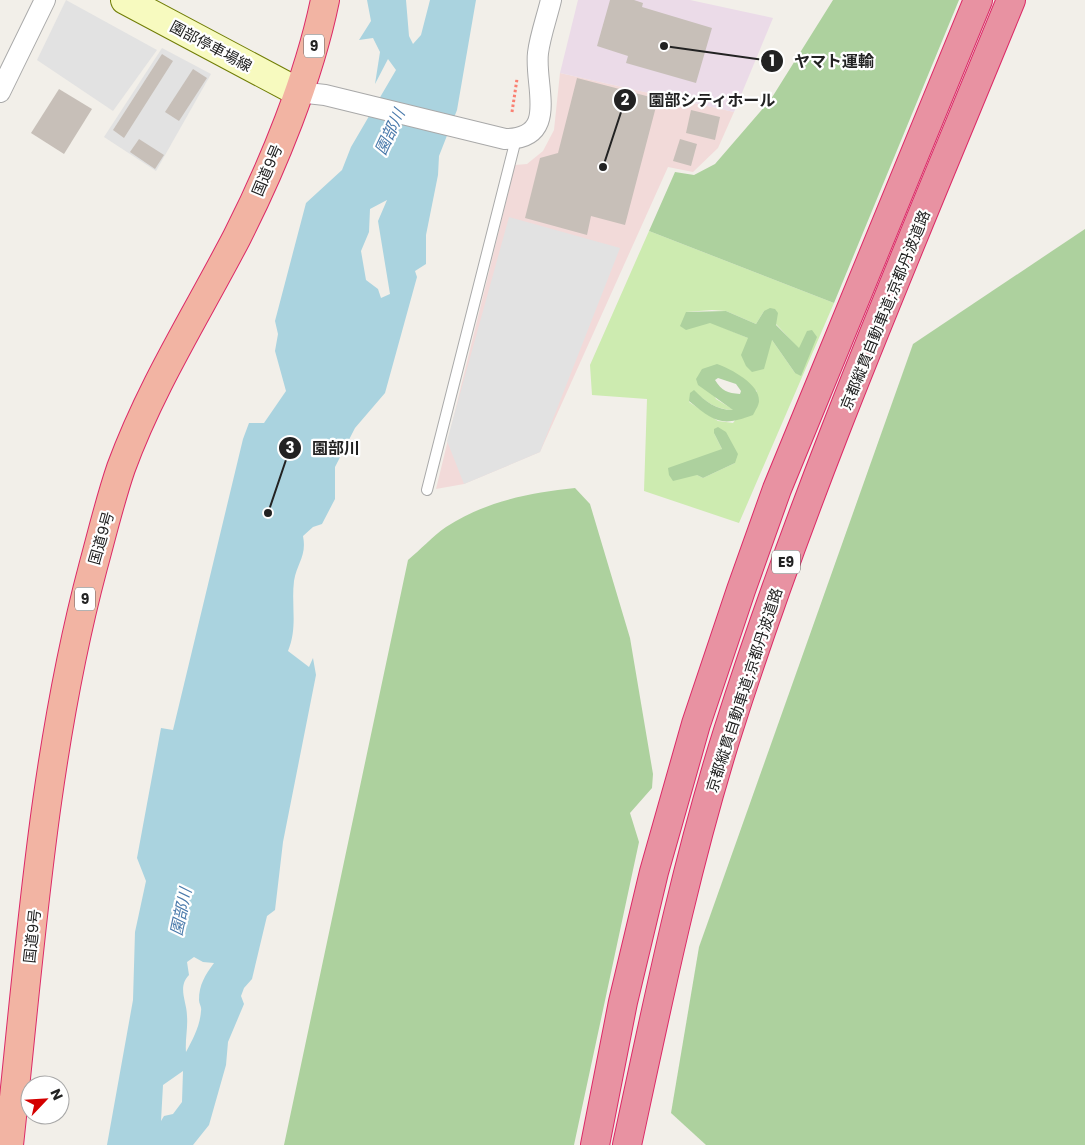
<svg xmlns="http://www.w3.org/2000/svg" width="1085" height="1145" viewBox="0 0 1085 1145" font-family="Poppins,'Noto Sans JP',sans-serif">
	<rect width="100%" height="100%" fill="#f2efe9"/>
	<polygon fill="#f2dad9" points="560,73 734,112 718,148 693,172 668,167 540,452 464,484 436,489 515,165 527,164 543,151 554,130"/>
	<polygon fill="#ebdbe8" points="578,0 690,0 773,18 734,112 560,73"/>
	<path fill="#cdebb0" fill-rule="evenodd" d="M649 231 834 303 739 523 644 491 647 399 592 395 590 365ZM712 310 726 311 756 324 764 311 799 349 795 373 772 340 748 338 686 312ZM702 369 757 391 733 423 718 421 689 402 694 391C706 402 717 410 734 410L716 399ZM714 433 735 463 703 478 697 475 722 449Z"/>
	<g fill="#add19e" fill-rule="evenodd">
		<polygon points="833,0 959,0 834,303 649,231 675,172 694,175 715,164 771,99"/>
		<polygon points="1085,229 1085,1145 706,1145 671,1113 699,947 913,344"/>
		<polygon points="770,308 775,309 778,313 776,325 799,348 807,331 812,330 817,337 801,376 795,373 772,340 764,369 752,372 746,366 741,355 748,338 710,323 686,330 680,326 686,312 726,311 756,324 764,311"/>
		<path d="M717 364C731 369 760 384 759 401 759 405 755 411 753 415 721 427 715 422 689 401L690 393 694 390C706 402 716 410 733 410L698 385 696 379 702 369ZM718 378 736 384 741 391 740 394C727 393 722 391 715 380Z"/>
		<polygon points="718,427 726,432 738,454 735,463 703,478 697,475 673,481 669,475 668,468 722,449 714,433 714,429"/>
		<path d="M575 488 590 504 630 638 653 774 652 788 630 813 639 842 574 1145H284L408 560C420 550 433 536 446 527 486 501 529 493 575 488Z"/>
	</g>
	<g fill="#e2e2e2">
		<polygon points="66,0 157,50 113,111 37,60"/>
		<polygon points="162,48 211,74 156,171 104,137"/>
		<polygon points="509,217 620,248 540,452 464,484 447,441"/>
	</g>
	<path fill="#aad3df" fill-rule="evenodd" d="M367 0H406L409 36 413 44 421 35 430 0H476L457 110 439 156 438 175 426 235V264L415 271 417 277 385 393 355 428 335 467V499L322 524 313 527 303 536C307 556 297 563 294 581 291 606 298 627 288 651L309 667 313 658 316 675 283 842 275 910 267 916 252 979 244 988 241 996 244 1004 228 1042 226 1065 209 1125 193 1145H107L133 1000 135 932 146 881 137 858 161 728 173 730 243 439 249 423H264L286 391 275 351 278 334 275 321 306 203 342 170 351 147 396 70 388 59 375 84 380 52 373 38 359 40 371 21ZM387 200 378 221 390 294 381 298 378 289 366 280 361 251 369 232 370 209ZM194 957 203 962 214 963C205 975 199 985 199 1000 199 1004 202 1007 201 1011 200 1026 193 1039 186 1052 185 1040 188 1028 187 1016 187 1002 177 987 189 975L187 962ZM183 1071 182 1102 173 1114 164 1116 161 1121 163 1085Z"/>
	<g fill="#c7bfb8">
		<polygon points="610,0 634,0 643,3 642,7 712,28 696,83 626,63 628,56 597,46"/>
		<polygon points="162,54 173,61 124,138 113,130"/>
		<polygon points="193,69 207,78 179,121 165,112"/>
		<polygon points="577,78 658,99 625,225 591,216 587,235 525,218 540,158 558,153"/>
		<polygon points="59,89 92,109 64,154 31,133"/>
		<polygon points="691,110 720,117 715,140 686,133"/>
		<polygon points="139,139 164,155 155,169 130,152"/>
		<polygon points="680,139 697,144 691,166 673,161"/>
	</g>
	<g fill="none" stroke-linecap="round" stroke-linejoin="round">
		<g stroke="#a9a9a9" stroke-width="12">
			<polyline id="service" points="427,490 516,139"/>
		</g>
		<g stroke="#a9a9a9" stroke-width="22">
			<g id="minor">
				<polyline points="0,92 45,0"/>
				<path d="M298 92 325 95 505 139C560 139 534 86 538 53 540 36 547 17 551 0"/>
			</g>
		</g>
		<g stroke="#707d05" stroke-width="30">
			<polyline id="secondary" points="125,0 298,92"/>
		</g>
		<g stroke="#dc2a67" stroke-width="30">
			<path id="trunk" d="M9 1145C30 952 43 755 93 567 102 534 110 500 121 468 151 386 197 314 237 237 273 166 309 78 325 0"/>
		</g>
		<g stroke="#dc2a67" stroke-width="30">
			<g id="motorway">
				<polyline points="595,1145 623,1002 654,872 696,724 741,590 777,489 978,0"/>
				<path d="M627 1145C657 1006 685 867 728 731 807 482 912 242 1011 0"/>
			</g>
		</g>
		<polyline stroke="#fa8072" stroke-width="3" stroke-dasharray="2.5 2.5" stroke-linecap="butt" points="512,112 517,79"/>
		<use href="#service" stroke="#fff" stroke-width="10"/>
		<use href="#minor" stroke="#fff" stroke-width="20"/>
		<use href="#secondary" stroke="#f7fabf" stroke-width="28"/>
		<use href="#trunk" stroke="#f2b4a3" stroke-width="28"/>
		<use href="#motorway" stroke="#e892a2" stroke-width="28"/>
	</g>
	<g text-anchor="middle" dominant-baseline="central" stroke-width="4.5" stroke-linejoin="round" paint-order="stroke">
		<g fill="#fff" stroke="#646464" stroke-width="1">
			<rect x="304" y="34.5" width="20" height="23" rx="4"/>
			<rect x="772" y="550.5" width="28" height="23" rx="4"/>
			<rect x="75" y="587.5" width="20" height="23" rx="4"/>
		</g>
		<g font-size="14" font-weight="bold" fill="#222">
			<text x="314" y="46">9</text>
			<text x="786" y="562">E9</text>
			<text x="85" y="599">9</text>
		</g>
		<g font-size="15" fill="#222" stroke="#fff">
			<text transform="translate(211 46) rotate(28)">園部停車場線</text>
			<text transform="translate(267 170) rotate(-67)">国道9号</text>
			<text transform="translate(885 310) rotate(-68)">京都縦貫自動車道;京都丹波道路</text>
			<text transform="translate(101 538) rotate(-74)">国道9号</text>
			<text transform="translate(744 690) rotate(-72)">京都縦貫自動車道;京都丹波道路</text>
			<text transform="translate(32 936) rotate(-84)">国道9号</text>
		</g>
		<g font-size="16" font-style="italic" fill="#4a7aab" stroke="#fff">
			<text transform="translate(390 132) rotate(-65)">園部川</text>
			<text transform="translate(181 912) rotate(-78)">園部川</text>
		</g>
	</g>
	<path fill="none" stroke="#222" stroke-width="2" d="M664 46L772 61M603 167L625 100M268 513L290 448"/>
	<g fill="#222" stroke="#fff" stroke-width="2">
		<circle cx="664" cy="46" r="5"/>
		<circle cx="603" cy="167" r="5"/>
		<circle cx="268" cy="513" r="5"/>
		<circle cx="772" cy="61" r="12"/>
		<circle cx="625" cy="100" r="12"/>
		<circle cx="290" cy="448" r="12"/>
	</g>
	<g font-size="15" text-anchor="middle" font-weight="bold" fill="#fff">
		<text x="772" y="66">1</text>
		<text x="625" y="105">2</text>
		<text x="290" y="453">3</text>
	</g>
	<g font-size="16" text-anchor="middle" font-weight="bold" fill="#222" stroke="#fff" stroke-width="4.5" stroke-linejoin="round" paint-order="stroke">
		<text x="834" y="67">ヤマト運輸</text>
		<text x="712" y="106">園部シティホール</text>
		<text x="336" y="454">園部川</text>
	</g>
	<g transform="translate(45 1100) rotate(65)"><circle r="24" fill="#ffffff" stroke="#a7a7a7"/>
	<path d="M0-4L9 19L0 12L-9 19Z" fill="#d40000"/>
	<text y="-8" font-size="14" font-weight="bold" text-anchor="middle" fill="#222222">N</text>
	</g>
</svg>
